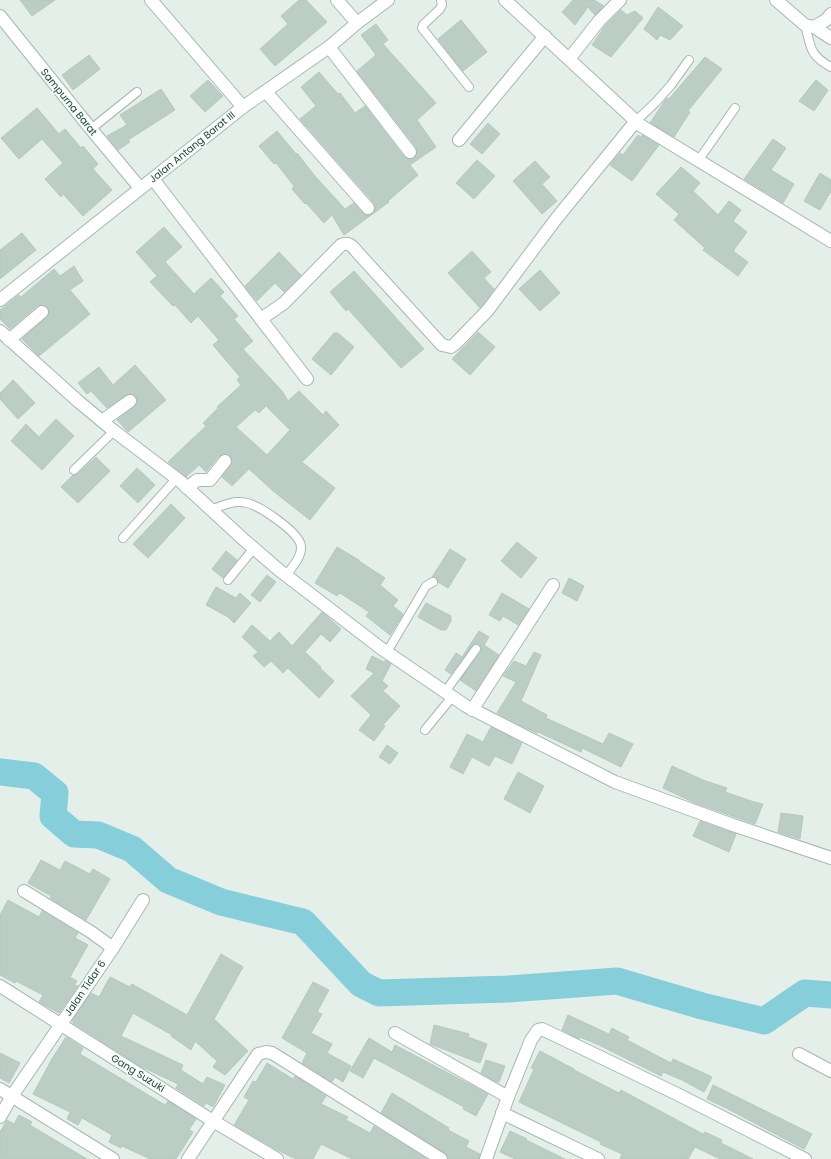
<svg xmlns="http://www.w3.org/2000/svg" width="831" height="1159" viewBox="0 0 831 1159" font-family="Poppins,sans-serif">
	<rect width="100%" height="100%" fill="#e4efea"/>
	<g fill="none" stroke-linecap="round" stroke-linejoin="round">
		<polyline stroke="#86ced9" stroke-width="27" points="0,772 34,776 55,793 53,816 74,834 98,835 132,849 168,880 221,902 303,922 361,984 379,993 508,989 617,981 702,1006 764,1021 805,993 831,995"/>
	</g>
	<g fill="#bbcdc5" stroke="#b5c9c1" fill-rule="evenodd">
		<polygon points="20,0 55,0 32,16"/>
		<polygon points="299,0 306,0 327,22 275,66 260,49 288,24 281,16"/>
		<polygon points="573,0 594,0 604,6 595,15 588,7 575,25 562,12"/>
		<polygon points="658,7 683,26 670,40 660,35 657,40 644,29"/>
		<polygon points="621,10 627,15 635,11 643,18 611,57 592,45 605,26"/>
		<polygon points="461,20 487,52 463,71 438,39"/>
		<polygon points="376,24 388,40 383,44 436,103 417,120 436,147 410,165 418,175 388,201 389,202 344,235 332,215 324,223 306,203 305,204 292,189 294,186 276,163 274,164 259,146 277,131 296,154 297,153 314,175 345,209 354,203 365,215 370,215 373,213 375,207 374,203 300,119 316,106 301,87 319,72 338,94 340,93 355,113 365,106 404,157 411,159 415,158 417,151 416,147 357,71 376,55 361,35"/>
		<polygon points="89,55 100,69 73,90 62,75"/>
		<polygon points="705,57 722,69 688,111 690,112 674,137 650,123 666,99 667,98 669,99"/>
		<polygon points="208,80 223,96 205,112 190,96"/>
		<polygon points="816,80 828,90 814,111 799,101"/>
		<polygon points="161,89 175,110 128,140 130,142 118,150 107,136 127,125 120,115"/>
		<polygon points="37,108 59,134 65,129 81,148 83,146 98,164 93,169 112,190 83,216 63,194 61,197 45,179 63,163 42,139 19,159 1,138"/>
		<polygon points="488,123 500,134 482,154 470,144"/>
		<polygon points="638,135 641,137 642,135 659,145 632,181 610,165 620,153 623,155"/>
		<polygon points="773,139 786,148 771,170 794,184 783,203 744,179"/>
		<polygon points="477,160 495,176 474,199 456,183"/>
		<polygon points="535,161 550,177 542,184 557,201 542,214 513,181"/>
		<polygon points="681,167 700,183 693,191 718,215 729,201 741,210 733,221 747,232 733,251 748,262 738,276 703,250 705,248 674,220 679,214 656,194"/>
		<polygon points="820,173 831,180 831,191 820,210 804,201"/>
		<path d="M164 227 182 247 165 262 194 294 211 278 224 292 220 296 238 316 234 319 253 341 243 349 282 391 288 401 299 391 323 415 326 411 339 425 302 462 335 488 310 520 273 491 249 469 232 486 222 477 232 462V458L226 454 219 456 206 472 199 465 186 477 168 462 206 426 203 423 218 408 217 407 241 385 237 380 240 377 213 345 219 340 198 316 191 323 175 305 173 306 150 282 157 276 136 252ZM266 406 290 430 267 455 236 427 255 410 259 413Z"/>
		<polygon points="22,233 36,250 0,279 0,250"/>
		<polygon points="472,251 491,272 484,278 494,289 480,308 448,273"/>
		<polygon points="279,252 301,275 284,292 275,283 257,301 245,286"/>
		<polygon points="74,266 83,281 70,290 90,314 39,356 22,339 47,317 49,311 47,307 41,305 37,306 10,329 0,319 0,310 19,295 21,297 54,269 60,276"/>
		<polygon points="540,270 560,293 540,311 519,289"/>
		<polygon points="354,271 424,349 401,368 348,309 346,311 330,292"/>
		<polygon points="478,332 495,347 470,375 452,359"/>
		<polygon points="334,333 338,333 354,347 331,375 312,359"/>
		<polygon points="135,365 166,400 128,432 117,420 137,404 137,400 136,396 130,394 126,395 107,408 91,391 87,394 78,383 99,367 113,385"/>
		<polygon points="13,380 35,403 18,419 0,399 0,393"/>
		<polygon points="56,419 74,436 42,470 11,441 26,424 39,437"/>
		<polygon points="96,457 110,471 78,503 61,487 73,475 78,474"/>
		<polygon points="137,468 155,485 138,503 120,486"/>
		<polygon points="171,504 185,518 148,558 133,544"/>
		<polygon points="517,542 537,558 521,578 501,561"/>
		<polygon points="337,547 359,560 359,561 385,578 380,585 398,600 393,606 403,614 390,635 366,616 369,612 340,593 337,596 315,583"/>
		<polygon points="450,549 466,559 448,588 438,582 436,577 432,577"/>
		<polygon points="226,551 237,560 223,578 212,569"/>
		<polygon points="267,575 276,582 260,602 251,595"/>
		<polygon points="569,578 584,586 577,601 562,593"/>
		<polygon points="216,587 236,598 240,593 251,603 234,623 228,617 206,605"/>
		<polygon points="502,593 529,609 518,625 503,616 500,621 489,615"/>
		<polygon points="426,603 451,616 451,621 446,630 441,630 418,617"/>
		<polygon points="322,612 341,629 330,642 321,634 305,652 321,667 320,668 334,681 319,698 288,668 283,673 271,661 264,667 253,656 258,652 242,637 252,625 270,641 279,632 292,646"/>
		<polygon points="479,631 489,637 484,645 499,655 476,691 460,680 481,652 481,647 479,644 474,644 472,646 451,674 445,670 456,653 462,657"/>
		<polygon points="534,652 541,655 521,701 547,715 546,718 603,744 609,733 633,744 621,767 582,748 581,752 538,732 537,733 528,729 497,713 516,682 503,676 514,661 526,666"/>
		<polygon points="372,656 384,662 386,660 391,664 382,681 388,686 383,691 400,706 383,725 385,726 374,741 359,730 371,715 351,696 374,673 366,669"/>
		<polygon points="491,727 522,743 512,764 495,756 489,766 472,757 463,774 450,767 467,734 483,742"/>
		<polygon points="387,745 398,753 390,764 379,757"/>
		<polygon points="672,766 703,780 727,788 725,792 754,802 763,804 755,824 695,803 663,788"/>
		<polygon points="518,772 544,786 530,813 504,799"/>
		<polygon points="781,813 803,816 800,839 778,832"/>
		<polygon points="700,821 736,834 729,852 693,836"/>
		<polygon points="41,860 60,870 65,861 90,874 93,869 110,879 86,920 50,898 51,896 28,883"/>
		<polygon points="8,900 39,917 42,911 78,933 75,938 88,945 70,977 77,981 74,985 78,986 59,1013 39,1002 43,995 16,981 15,983 0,975 0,915"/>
		<polygon points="221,954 243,967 214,1019 248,1051 225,1075 213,1067 217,1061 195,1041 191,1050 171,1036 172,1035 133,1013 121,1036 183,1065 181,1070 203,1084 207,1077 225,1085 213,1107 206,1103 204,1106 176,1088 178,1084 140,1066 73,1023 74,1021 72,1021 91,993 99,997 110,977 130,987 132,984 187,1015"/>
		<polygon points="313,982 329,990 317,1012 322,1014 311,1033 332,1044 327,1053 351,1066 343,1082 335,1077 332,1082 302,1063 307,1053 282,1038"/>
		<polygon points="568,1015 609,1034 612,1028 629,1037 627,1040 671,1063 673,1059 712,1077 704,1092 682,1080 663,1072 661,1076 599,1045 580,1037 579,1039 562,1030"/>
		<polygon points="434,1025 469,1034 468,1037 487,1044 480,1063 430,1044"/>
		<polygon points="66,1037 83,1048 80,1054 165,1105 168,1101 196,1119 189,1130 193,1132 176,1159 150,1159 122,1146 121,1148 109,1142 112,1135 82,1118 78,1125 67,1119 70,1112 33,1094 52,1059"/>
		<polygon points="369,1038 392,1052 395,1045 488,1094 476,1116 463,1109 464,1107 374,1058 363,1078 350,1071"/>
		<polygon points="540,1051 574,1069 574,1070 619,1093 621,1090 703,1134 705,1132 722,1140 721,1143 753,1159 720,1159 695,1147 688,1159 620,1159 622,1154 600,1144 601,1142 519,1102 534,1069 531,1068"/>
		<polygon points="0,1053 20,1063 9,1083 0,1078"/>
		<polygon points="486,1060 505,1066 499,1082 495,1081 481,1073"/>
		<polygon points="267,1063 293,1079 295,1076 326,1096 321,1104 348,1117 346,1120 370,1133 374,1126 427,1159 352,1159 321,1144 313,1159 296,1159 277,1150 234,1125 249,1100 244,1097 253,1081 256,1082"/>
		<polygon points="713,1085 812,1134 804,1149 724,1107 707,1099"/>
		<polygon points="392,1093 449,1128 448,1130 469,1141 466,1147 480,1154 479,1159 448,1159 445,1153 381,1113"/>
		<polygon points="19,1115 32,1122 30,1125 87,1159 0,1159 0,1132 7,1120 14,1124"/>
		<polygon points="510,1131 527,1139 526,1140 565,1159 515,1159 500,1152"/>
	</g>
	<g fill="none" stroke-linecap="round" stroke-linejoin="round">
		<g stroke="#a6b8b1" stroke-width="10">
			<g id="lane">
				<polyline points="441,0 442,5 440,9 423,25 422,28 469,87"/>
				<path d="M805 25C811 47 809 55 831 67"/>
				<polyline points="636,121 656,102 671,85 689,60"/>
				<polyline points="91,129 137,92"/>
				<polyline points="698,161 735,108"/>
				<polyline points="74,470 114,431"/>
				<path d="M211 510C223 505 234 500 247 503 260 506 299 532 301 546 302 557 292 567 286 576"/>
				<polyline points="123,538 176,479"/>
				<polyline points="228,580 254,548"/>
				<polyline points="387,652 426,586 433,582"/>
				<polyline points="445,692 476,649"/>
				<polyline points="425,730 452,697"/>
			</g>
		</g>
		<g stroke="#a6b8b1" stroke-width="14">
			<g id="street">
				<polyline points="151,0 243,107"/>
				<polyline points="337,0 357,23"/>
				<polyline points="505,0 640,125 831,241"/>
				<polyline points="776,0 805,25 814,27 831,38"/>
				<polyline points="0,16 91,129 140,188"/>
				<polyline points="814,27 826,20 831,14"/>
				<polyline points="329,47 410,152"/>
				<polyline points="569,59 599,21 620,0"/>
				<polyline points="266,92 368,208"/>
				<polyline points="459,140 545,36"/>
				<polyline points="153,179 307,379"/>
				<polyline points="0,300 243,107 329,47 357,23 388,0"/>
				<path d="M261 319 284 303 341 245C349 241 353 247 358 253L442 345 451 347 455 344 488 310 556 219 636 121"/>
				<polyline points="0,331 79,402 114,431 180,481 243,539 279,570 382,649 466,706 615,782 733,825 831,858"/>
				<polyline points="9,340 42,312"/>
				<polyline points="102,421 130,401"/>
				<polyline points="187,488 197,480 210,480 225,461"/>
				<polyline points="472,710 553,585"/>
				<polyline points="113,948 143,900"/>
				<polyline points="0,986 213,1121 277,1159"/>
				<polyline points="395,1033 508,1097"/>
				<polyline points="799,1054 831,1071"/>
				<polyline points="0,1089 113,1159"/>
				<polyline points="502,1113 598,1159"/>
				<polyline points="0,1117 12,1096 113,948 91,932 24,891"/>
				<polyline points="188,1159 258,1054 266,1052 272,1053 441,1159"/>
				<polyline points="486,1159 508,1097 531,1040 538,1030 542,1029 677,1094 805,1159"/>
			</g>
		</g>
		<use href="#lane" stroke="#fff" stroke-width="8"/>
		<use href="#street" stroke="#fff" stroke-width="12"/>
	</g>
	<g text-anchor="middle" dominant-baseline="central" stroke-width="3" stroke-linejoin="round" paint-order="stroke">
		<g font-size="10" fill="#214339" stroke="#f5fbf8">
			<text transform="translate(69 102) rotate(51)">Sampurna Barat</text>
			<text transform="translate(192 147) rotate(-39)">Jalan Antang Barat III</text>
			<text transform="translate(85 988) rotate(-56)">Jalan Tidar 6</text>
			<text transform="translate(138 1073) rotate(32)">Gang Suzuki</text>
		</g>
	</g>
</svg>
